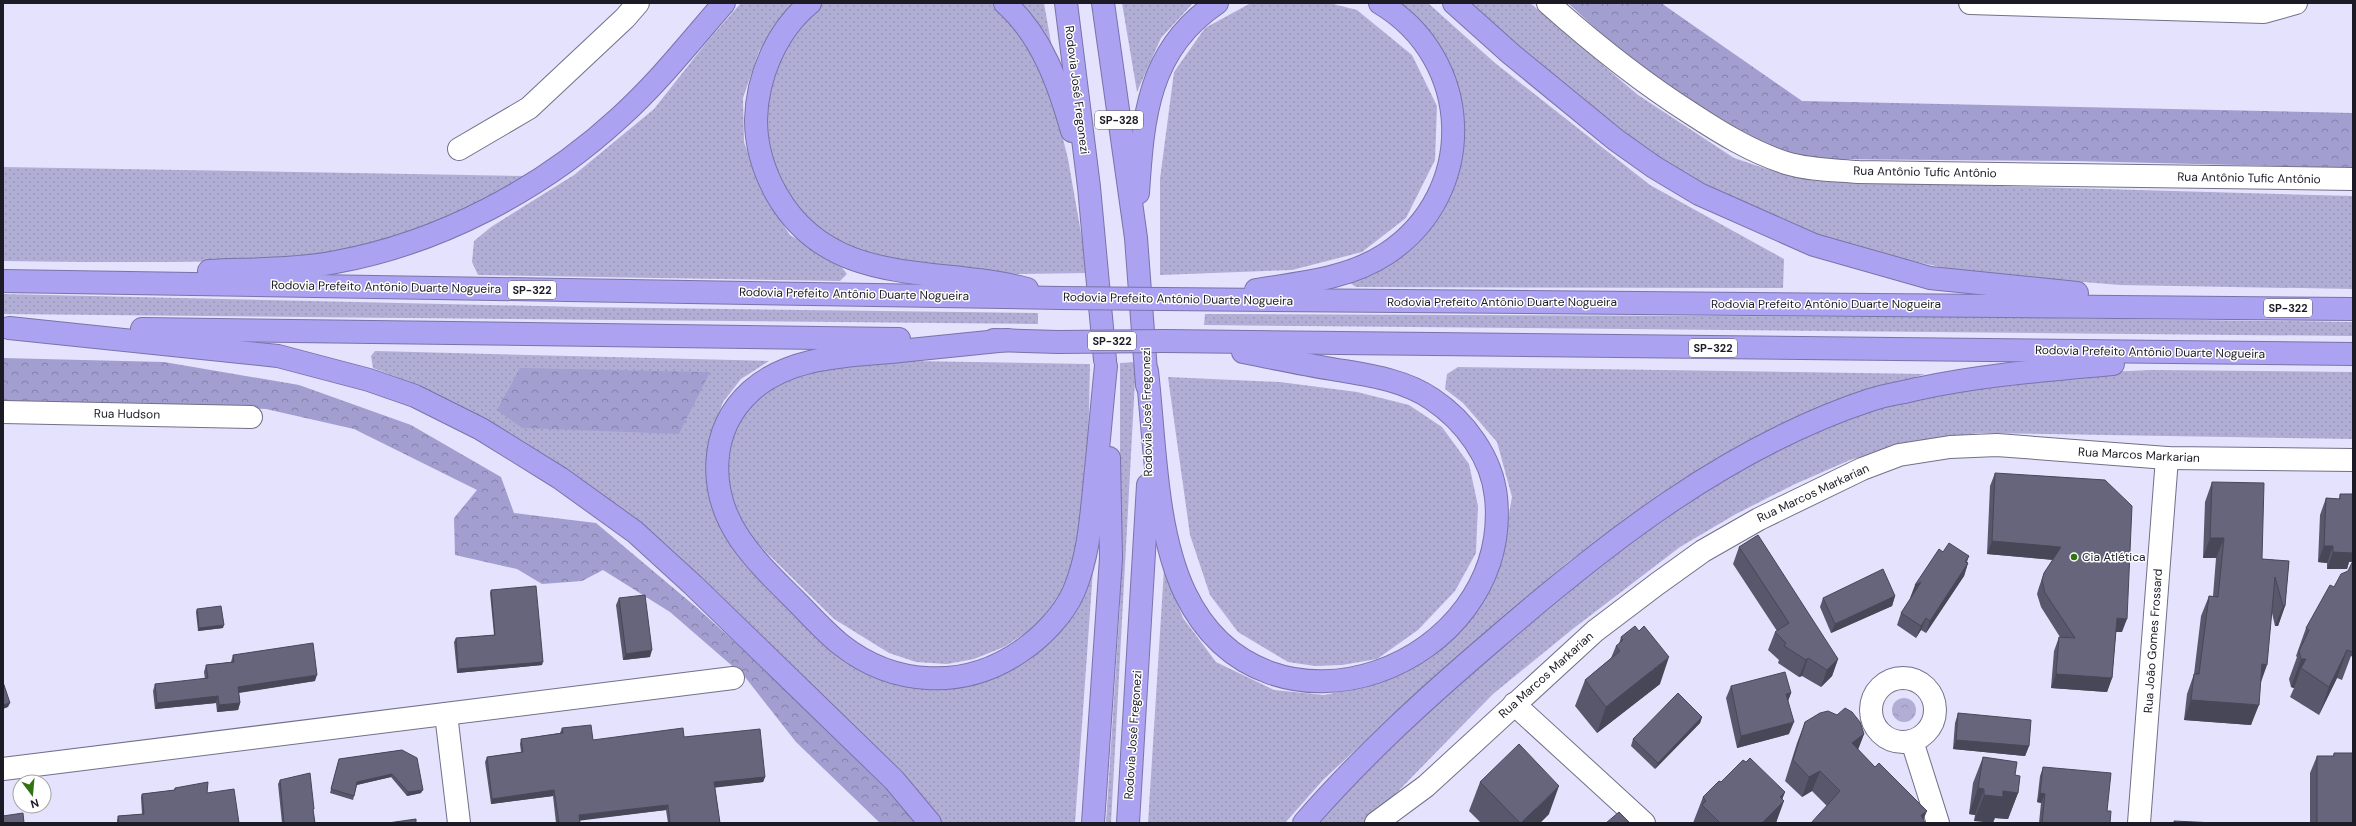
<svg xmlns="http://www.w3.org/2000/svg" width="2356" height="826" viewBox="0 0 2356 826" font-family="'DM Sans',sans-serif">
	<defs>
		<pattern id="grass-dots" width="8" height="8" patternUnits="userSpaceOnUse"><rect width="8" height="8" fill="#b1aed5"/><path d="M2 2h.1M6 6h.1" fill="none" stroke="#9895b7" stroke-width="1.8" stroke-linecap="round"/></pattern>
		<pattern id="forest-crowns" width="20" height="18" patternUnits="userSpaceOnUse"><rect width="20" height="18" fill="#a29ed0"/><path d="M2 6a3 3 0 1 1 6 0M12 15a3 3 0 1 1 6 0" fill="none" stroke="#8380a9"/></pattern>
		<pattern id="park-crowns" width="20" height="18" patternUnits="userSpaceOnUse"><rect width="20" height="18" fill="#b1aed5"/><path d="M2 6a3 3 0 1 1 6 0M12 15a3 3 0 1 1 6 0" fill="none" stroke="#9895b7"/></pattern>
	</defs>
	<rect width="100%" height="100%" fill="#e4e2fd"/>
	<g fill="url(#grass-dots)">
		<polygon points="741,3 792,3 759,51 743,98 744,142 761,190 790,235 841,266 847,274 840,281 478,275 472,262 474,241 491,227 574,175 654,109 706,43"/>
		<polygon points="819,3 994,3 1010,15 1025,36 1054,102 1068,159 1088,273 1017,274 952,270 896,264 832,241 807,218 791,198 772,158 767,135 765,110 770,75 801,19"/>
		<polygon points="1020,3 1044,3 1054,60"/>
		<polygon points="1122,3 1193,3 1161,38 1137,92"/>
		<polygon points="1251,3 1329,3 1357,10 1412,55 1437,106 1435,160 1406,218 1362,252 1292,270 1160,275 1160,179 1174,72 1205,28"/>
		<polygon points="1397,3 1428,3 1495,63 1650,185 1784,259 1783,288 1356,287 1350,283 1352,278 1410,250 1441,209 1460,168 1463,111 1445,59"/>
		<polygon points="1465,3 1530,3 1638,95 1734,158 1779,173 1816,181 2353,196 2353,289 2120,285 1963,272 1858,249 1754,213 1654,159"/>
		<path d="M3 167 529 176C496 195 463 213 426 227 342 260 253 262 164 262 110 262 57 262 3 261Z"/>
		<polygon points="3,294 581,307 1038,313 1038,324 3,314"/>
		<polygon points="1205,314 1976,317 2353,322 2353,336 1204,325"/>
		<polygon points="375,351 769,361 741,379 723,402 715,424 709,446 714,497 823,639 951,686 1077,605 1093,570 1075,823 940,823 762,642 481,420 407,381 373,368 371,356"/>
		<polygon points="851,360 1090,364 1087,500 1069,579 1055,605 1030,630 1004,647 974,659 947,664 916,662 889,653 834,619 753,539 734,507 727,473 731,441 738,420 754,400 779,381"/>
		<polygon points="1136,362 1111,823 1106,823 1120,605 1120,363"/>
		<polygon points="1458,367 1925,374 1829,406 1738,453 1647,505 1568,562 1407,702 1323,780 1285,823 1148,823 1164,569 1183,618 1216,662 1274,690 1324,695 1373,685 1410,668 1455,633 1478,605 1500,564 1512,497 1497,442 1463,403 1445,389 1447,374"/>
		<polygon points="2151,370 2353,372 2353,439 1980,433 1940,438 1894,447 1850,460 1793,485 1736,514 1680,547 1574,628 1493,694 1367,823 1312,823 1352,776 1615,548 1776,448 1886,405 2062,374"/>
		<polygon points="1168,377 1280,382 1357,392 1409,405 1442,427 1469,464 1478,506 1476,553 1455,591 1418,630 1377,659 1342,665 1315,666 1288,662 1238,632 1210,595 1190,535"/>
	</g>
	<g fill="url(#forest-crowns)">
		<polygon points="1568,3 1661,3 1802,101 2353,113 2353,168 2075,161 1819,159 1794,155 1765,145 1693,101 1654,75 1607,39"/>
		<polygon points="3,358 164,362 299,385 411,425 501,477 514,513 596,523 696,607 805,705 923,823 880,823 796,742 745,677 670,612 603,570 582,581 542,584 517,569 455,555 454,518 477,490 354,429 266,409 136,403 3,402"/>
		<polygon points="520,368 710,372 679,434 522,428 497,410"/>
	</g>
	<circle fill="url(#park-crowns)" cx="1904" cy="710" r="12"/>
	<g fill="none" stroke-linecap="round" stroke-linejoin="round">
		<g stroke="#727088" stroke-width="24">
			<g id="minor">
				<path d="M1548 3C1594 44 1640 81 1692 114 1721 133 1752 152 1786 163 1809 170 1834 170 1858 172L2353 179"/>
				<polyline points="1970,3 2264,12 2296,3"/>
				<polyline points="459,149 529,108 625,18 638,3"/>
				<polyline points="3,412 251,417"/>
				<circle cx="1903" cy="710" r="32"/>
				<polyline points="1514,704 1644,823"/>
				<polyline points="446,714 459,823"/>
				<polyline points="1912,741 1938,823"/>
				<polyline points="3,769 733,678"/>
				<polyline points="1376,823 1426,786 1595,631 1657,584 1703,551 1759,519 1862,469 1899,455 1950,447 1997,445 2167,458 2353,460"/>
				<polyline points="2139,823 2167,458"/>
			</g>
		</g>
		<g stroke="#7973aa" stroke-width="24">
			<g id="highway">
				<path d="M810 3C776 31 757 77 756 120 756 147 764 172 777 195 832 290 937 265 1027 289"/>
				<path d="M1005 3C1042 36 1059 85 1072 131"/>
				<polyline points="1066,3 1089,187 1105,360"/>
				<polyline points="1103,3 1136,238 1147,385"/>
				<polyline points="1454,3 1511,54 1616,140 1654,167 1699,194 1814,245 1930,278 2077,293"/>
				<path d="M1138 193C1143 117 1148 49 1217 3"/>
				<path d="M209 271C251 269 295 270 336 262 440 243 542 189 619 118 658 83 690 42 724 3"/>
				<polyline points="3,281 1061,298"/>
				<path d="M1256 290C1299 283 1348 279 1386 254 1479 193 1474 59 1380 3"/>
				<polyline points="1163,299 2353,309"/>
				<polyline points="9,328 278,356 369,380 415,396 481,429 560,478 635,532 693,585 894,780 930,823"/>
				<polyline points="142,329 899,339"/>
				<polyline points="994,340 1058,342"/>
				<path d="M1008 340C972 344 936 347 900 351 850 356 791 355 751 391 708 430 708 492 740 539 755 561 775 580 794 599 809 614 824 631 840 644 894 687 965 690 1021 651 1042 637 1064 614 1074 591 1089 555 1091 518 1095 479 1099 442 1102 404 1106 366"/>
				<polyline points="1165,341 2353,354"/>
				<path d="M1147 371C1155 440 1155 530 1185 593 1266 761 1513 667 1496 497 1492 458 1465 421 1432 399 1403 379 1366 375 1332 369 1302 364 1273 358 1243 352"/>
				<polyline points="1093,823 1111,558 1109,458"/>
				<polyline points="1128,823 1148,485"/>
				<path d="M1304 823C1362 756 1427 697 1495 639 1606 543 1728 447 1870 400 1885 395 1901 393 1917 389 1981 375 2047 370 2113 364"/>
			</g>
		</g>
		<use href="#minor" stroke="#fff" stroke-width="22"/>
		<use href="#highway" stroke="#aba3f1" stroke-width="22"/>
		<g stroke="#7973aa" stroke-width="24" stroke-linecap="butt">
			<g id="highway-bridge">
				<polyline points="1061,298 1163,299"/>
				<polyline points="1058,342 1165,341"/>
			</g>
		</g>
		<use href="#highway-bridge" stroke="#aba3f1" stroke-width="22"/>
	</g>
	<g fill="#58576b">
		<polygon points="1995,473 2122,632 2116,632 2112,678 2107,692 2051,688 2054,651 2059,637 2060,637 2041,607 2037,594 2039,587 2044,573 2053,560 1987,554 1990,486"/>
		<polygon points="2212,482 2262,559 2289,561 2285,606 2278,626 2275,626 2272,613 2260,684 2251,725 2184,720 2187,694 2194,674 2201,616 2209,596 2213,596 2216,558 2203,558 2205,502"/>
		<polygon points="2340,494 2353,494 2353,657 2351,656 2342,680 2337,678 2319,715 2290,697 2294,688 2291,687 2289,679 2297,657 2296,656 2306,628 2334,587 2348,571 2352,562 2349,562 2347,569 2327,569 2327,563 2318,562 2320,515 2326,498 2339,499"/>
		<polygon points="1739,547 1838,659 1832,676 1821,687 1802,676 1799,677 1778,663 1779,660 1768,650 1775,632 1777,631 1733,564"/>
		<polygon points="1969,556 1967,562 1968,563 1964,576 1926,633 1921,630 1916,638 1897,625 1901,613 1912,597 1910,598"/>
		<polygon points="491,590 542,665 457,673 454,642 456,638 494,635 490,593"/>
		<polygon points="1895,596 1892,606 1831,633 1820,607 1823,598"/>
		<polygon points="619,598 650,657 623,660 616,605"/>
		<polygon points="197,609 223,628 198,631 196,612"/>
		<polygon points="1621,637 1660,684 1597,733 1575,706 1585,680 1611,658 1616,646 1619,644"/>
		<polygon points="233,655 315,681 239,693 240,703 238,710 217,712 216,703 155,709 153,691 155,684 205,679 204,672 206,665 231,662"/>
		<polygon points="1731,686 1791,693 1788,701 1789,734 1737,748 1726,698"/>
		<polygon points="1958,713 2029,746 2025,756 1953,749 1955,723"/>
		<polygon points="1702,717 1700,723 1655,769 1631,746 1633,739"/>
		<polygon points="1805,722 1864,734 1858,750 1875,767 1927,811 1827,806 1812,791 1802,797 1785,781 1797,743"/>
		<polygon points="562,728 593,740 684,737 765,777 763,782 715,787 720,823 668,823 666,810 579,820 580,823 556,823 553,796 491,804 485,762 487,757 521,752 520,744 521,739 560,733"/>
		<polygon points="402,750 421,793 407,796 391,777 357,785 353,800 330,793 339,759"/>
		<polygon points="2334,753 2353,823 2310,823 2310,773 2317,756 2333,756"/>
		<polygon points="1983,757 2015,775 2018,793 2008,819 1995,818 1974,821 1975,815 1969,814 1973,783"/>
		<polygon points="1746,762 1785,792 1782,799 1776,823 1693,823 1703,797"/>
		<polygon points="2043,767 2107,811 2110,823 2039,823 2041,803 2037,802 2040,776"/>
		<polygon points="280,780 313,812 315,823 282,823 278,784"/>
		<polygon points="1480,782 1549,814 1540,823 1481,823 1469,811"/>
		<polygon points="175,788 207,793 239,823 117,823 117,820 118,816 142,814 141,797 142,794 174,790"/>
	</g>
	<g fill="#474757">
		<polygon points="2210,538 2224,538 2216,558 2203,558"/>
		<polygon points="1992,541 2061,547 2056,560 1987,554"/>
		<polygon points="2324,546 2333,546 2327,563 2318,562"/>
		<polygon points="2353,546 2353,562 2349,562 2347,569 2327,569 2333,552"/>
		<polygon points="1968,563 1964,576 1926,633 1930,621"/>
		<polygon points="1921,582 1917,595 1910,598 1915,585"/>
		<polygon points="1895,596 1892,606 1831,633 1835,624"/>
		<polygon points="2283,606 2285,606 2278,626 2275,626"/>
		<polygon points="1926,618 1921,630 1916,638 1921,626"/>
		<polygon points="2117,618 2127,619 2122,632 2112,632"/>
		<polygon points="224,625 223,628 198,631 199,628"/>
		<polygon points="652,650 650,657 623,660 626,654"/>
		<polygon points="2347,650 2337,678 2319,715 2329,687"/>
		<polygon points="1669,657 1660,684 1597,733 1606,707"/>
		<polygon points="1808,658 1802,676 1799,677 1806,660"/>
		<polygon points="1838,659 1832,676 1821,687 1827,670"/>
		<polygon points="2301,659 2306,659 2301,668 2294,688 2291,687"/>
		<polygon points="543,662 542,665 457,673 458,669"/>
		<polygon points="2262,664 2267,665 2260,685"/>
		<polygon points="2056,674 2112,678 2107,692 2051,688"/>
		<polygon points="317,675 315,681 236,693 238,687"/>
		<polygon points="1791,693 1786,706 1786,694"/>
		<polygon points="218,696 216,703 155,709 157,703"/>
		<polygon points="2191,700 2259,705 2251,725 2184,720"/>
		<polygon points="10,703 8,707 3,709 3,705"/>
		<polygon points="240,703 238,710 217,712 219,705"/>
		<polygon points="1702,717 1700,723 1655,769 1658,763"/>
		<polygon points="1794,722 1789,734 1737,748 1741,736"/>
		<polygon points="1864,734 1856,754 1852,743"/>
		<polygon points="1956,740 2029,746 2025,756 1953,749"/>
		<polygon points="1820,771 1812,791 1802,797 1809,777"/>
		<polygon points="392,774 391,777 356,785 357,782"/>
		<polygon points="765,777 763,782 712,788 714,782"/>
		<polygon points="1559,786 1549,814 1540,823 1521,823"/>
		<polygon points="1978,788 1984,789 1975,815 1969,814"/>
		<polygon points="423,790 421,793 407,796 408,792"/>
		<polygon points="554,790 553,796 491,804 492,799"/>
		<polygon points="2003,791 2018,793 2008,819 1995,818 1993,823 1974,821 1984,795"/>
		<polygon points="1785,792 1780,805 1784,801 1776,823 1762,823 1780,797"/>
		<polygon points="2040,793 2045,794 2041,803 2037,802"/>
		<polygon points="668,805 666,810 577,821 579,815"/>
		<polygon points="1927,811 1922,823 1921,815"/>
	</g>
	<g fill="#66657c" stroke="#474757">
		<polygon points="1995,473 2105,480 2132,506 2127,619 2117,618 2112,678 2056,674 2059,637 2075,638 2045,593 2042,580 2044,573 2061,547 1992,541"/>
		<polygon points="2212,482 2264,483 2262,559 2289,561 2285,606 2283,606 2275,577 2267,665 2262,664 2259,705 2191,700 2194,674 2199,674 2209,596 2218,597 2224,538 2210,538"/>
		<polygon points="2340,494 2353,494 2353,553 2333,552 2333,546 2324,546 2326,498 2340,499"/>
		<polygon points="1758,535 1838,659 1827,670 1808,658 1806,660 1784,646 1786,643 1775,632 1789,623 1739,547"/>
		<polygon points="1949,543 1969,556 1965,562 1968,563 1930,621 1926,618 1921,626 1901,613 1921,582 1915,585 1939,549 1943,552"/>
		<polygon points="2353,561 2353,652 2347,650 2329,687 2301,668 2306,659 2301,659 2299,651 2309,630 2306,628 2330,585 2334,587 2341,574 2348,571"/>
		<polygon points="1883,569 1895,596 1835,624 1823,598"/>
		<polygon points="536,586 543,662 458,669 456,638 495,635 491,590"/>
		<polygon points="645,595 652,650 626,654 619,598"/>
		<polygon points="221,606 224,625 199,628 197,609"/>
		<polygon points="1635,626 1639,631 1644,626 1669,657 1606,707 1585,680 1620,651 1616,646 1623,640 1621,637"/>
		<polygon points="313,643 317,675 238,687 240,703 219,705 218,696 157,703 155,684 208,678 206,665 234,662 233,655"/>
		<polygon points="1785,672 1791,693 1786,694 1794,722 1741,736 1731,686"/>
		<polygon points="3,682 10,703 3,705"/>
		<polygon points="1678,693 1702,717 1658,763 1633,739"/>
		<polygon points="1845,708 1852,712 1860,722 1864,734 1852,743 1875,767 1879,763 1927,811 1921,815 1925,823 1811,823 1840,791 1820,771 1809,777 1793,760 1805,722 1820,713 1828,711 1837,715"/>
		<polygon points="1958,713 2031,720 2029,746 1956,740"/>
		<polygon points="591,725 593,740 683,728 684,737 760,729 765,777 714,782 720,823 670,823 668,805 579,815 580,823 559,823 554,790 492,799 487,757 523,752 521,739 563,733 562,728"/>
		<polygon points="1519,744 1559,786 1521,823 1520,823 1480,782"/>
		<polygon points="402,750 417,758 423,790 408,792 392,774 357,782 354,796 331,789 339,759"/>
		<polygon points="2334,753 2353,753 2353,823 2317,823 2317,756 2334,756"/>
		<polygon points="1983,757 2017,762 2015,775 2020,776 2018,793 2003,791 2003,797 1984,795 1984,789 1978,788"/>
		<polygon points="1750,758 1785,792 1780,797 1784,801 1762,823 1720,823 1702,805 1706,801 1703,797 1719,781 1721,782 1743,760 1746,762"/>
		<polygon points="2043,767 2111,773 2107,811 2111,811 2110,823 2042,823 2045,794 2040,793"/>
		<polygon points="310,773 314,809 313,809 315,823 284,823 280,780"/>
		<polygon points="208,782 207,793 234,789 239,823 119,823 118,816 144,814 142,794 175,790 175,788"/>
		<polygon points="1619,812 1630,823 1606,823"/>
		<polygon points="23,813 24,823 3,823 3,816"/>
		<polygon points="416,819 416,823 388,823"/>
		<polygon points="2174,821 2215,823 2174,823"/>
	</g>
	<circle fill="#317310" stroke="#fff" stroke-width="1.5" cx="2074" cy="557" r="4"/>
	<g text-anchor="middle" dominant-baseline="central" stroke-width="3" stroke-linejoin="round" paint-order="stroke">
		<g fill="#fff" stroke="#605f66" stroke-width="1">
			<rect x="1095" y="111" width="48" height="18" rx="3"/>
			<rect x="508" y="281" width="48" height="18" rx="3"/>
			<rect x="2264" y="299" width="48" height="18" rx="3"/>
			<rect x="1088" y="332" width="48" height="18" rx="3"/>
			<rect x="1689" y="339" width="48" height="18" rx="3"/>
		</g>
		<g font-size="11" font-weight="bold" fill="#1c1b25">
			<text x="1119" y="120">SP-328</text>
			<text x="532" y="290">SP-322</text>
			<text x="2288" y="308">SP-322</text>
			<text x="1112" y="341">SP-322</text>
			<text x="1713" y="348">SP-322</text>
		</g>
		<g font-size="12" fill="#1c1b25" stroke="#fff">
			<text transform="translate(1077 90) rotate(83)">Rodovia José Fregonezi</text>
			<text transform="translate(1925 172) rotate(1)">Rua Antônio Tufic Antônio</text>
			<text transform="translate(2249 178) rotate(1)">Rua Antônio Tufic Antônio</text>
			<text transform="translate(386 287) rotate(1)">Rodovia Prefeito Antônio Duarte Nogueira</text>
			<text transform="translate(854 294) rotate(1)">Rodovia Prefeito Antônio Duarte Nogueira</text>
			<text transform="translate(1178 299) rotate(1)">Rodovia Prefeito Antônio Duarte Nogueira</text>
			<text x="1502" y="302">Rodovia Prefeito Antônio Duarte Nogueira</text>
			<text x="1826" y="304">Rodovia Prefeito Antônio Duarte Nogueira</text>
			<text transform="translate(2150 352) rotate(1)">Rodovia Prefeito Antônio Duarte Nogueira</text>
			<text transform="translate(1147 412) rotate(-91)">Rodovia José Fregonezi</text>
			<text transform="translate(127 414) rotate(1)">Rua Hudson</text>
			<text transform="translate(2139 455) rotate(3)">Rua Marcos Markarian</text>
			<text transform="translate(1813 493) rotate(-25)">Rua Marcos Markarian</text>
			<text transform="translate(2153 641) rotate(-86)">Rua João Gomes Frossard</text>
			<text transform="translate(1546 675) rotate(-42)">Rua Marcos Markarian</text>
			<text transform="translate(1133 735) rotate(-86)">Rodovia José Fregonezi</text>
		</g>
		<g font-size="12" fill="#1c1b25" stroke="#fff" text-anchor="start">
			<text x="2082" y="557">Cia Atlética</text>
		</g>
	</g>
	<rect width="2356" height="826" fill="none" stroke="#1c1b25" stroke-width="8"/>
	<g transform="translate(32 794) rotate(164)"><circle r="19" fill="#ffffff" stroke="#a4a4a8"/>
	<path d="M0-3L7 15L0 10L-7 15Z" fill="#317310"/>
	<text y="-6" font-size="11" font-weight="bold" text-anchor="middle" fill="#1c1b25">N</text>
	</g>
</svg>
